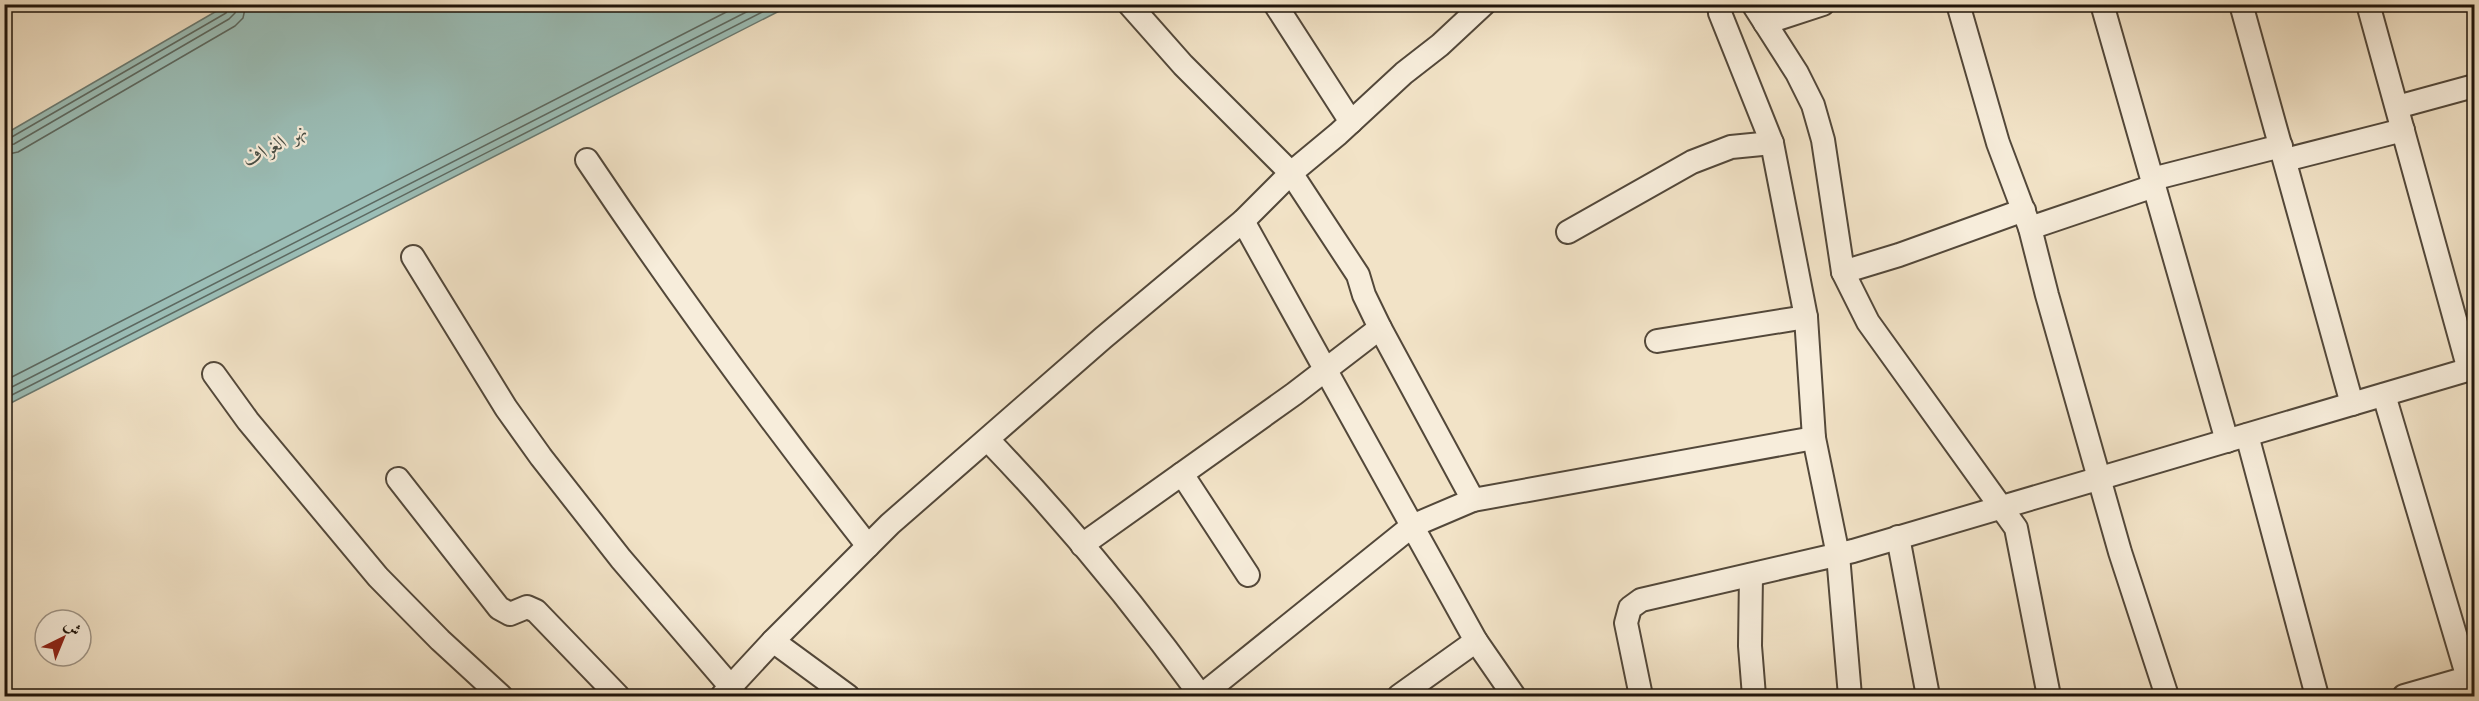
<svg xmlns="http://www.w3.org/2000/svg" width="2479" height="701" viewBox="0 0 2479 701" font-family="Cardo,Amiri,serif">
	<rect width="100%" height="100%" fill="#f2e3c7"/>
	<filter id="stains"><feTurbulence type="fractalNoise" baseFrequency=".00333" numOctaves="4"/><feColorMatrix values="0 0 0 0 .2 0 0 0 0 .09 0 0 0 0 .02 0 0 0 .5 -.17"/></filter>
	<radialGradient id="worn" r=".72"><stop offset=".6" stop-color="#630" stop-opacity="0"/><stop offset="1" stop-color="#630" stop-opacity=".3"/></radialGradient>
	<polygon fill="#9bbeb7" stroke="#697a72" stroke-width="1.5" points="227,5 227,4 791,5 5,406 5,134"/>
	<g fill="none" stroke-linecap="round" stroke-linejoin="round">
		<g stroke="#5c6961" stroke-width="1.5">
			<polyline points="4,139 10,138 226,13 229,4"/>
			<polyline points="4,146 14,144 229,19 235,13 237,4"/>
			<polyline points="4,155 18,152 235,26 243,18 246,4"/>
			<polyline points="4,381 742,4"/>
			<polyline points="4,391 762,4"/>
			<polyline points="4,399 778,4"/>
		</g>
		<g stroke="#53483a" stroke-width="26">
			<g id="minor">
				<polyline points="1275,4 1351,122"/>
				<polyline points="1719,4 1720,13 1772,143 1806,317 1814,438 1838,555 1850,696"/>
				<polyline points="1753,4 1797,73 1813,105 1823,140 1843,272 1868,322 2016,528 2049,696"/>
				<polyline points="1958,4 1998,143 2030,228 2047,295 2120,552 2167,696"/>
				<polyline points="2102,4 2227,441"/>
				<polyline points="2241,4 2352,404"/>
				<polyline points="2368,4 2469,370"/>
				<polyline points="1765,23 1823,4"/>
				<polyline points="2397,107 2474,86"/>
				<path d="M587 160C676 293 770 421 868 546"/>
				<polyline points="2285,160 2403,130"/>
				<polyline points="2152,179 2281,146"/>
				<polyline points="1243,221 1476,641 1514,696"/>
				<polyline points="2030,228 2154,186"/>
				<polyline points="1568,232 1692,162 1731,147 1772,143"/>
				<polyline points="413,257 506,408 541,457 621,559 731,687 736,696"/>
				<polyline points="1843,272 1899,255 2024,210"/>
				<polyline points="1380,328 1473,500"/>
				<polyline points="1657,341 1806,317"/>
				<polyline points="214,374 248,421 378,577 440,640 501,696"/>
				<polyline points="2384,395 2468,678"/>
				<polyline points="2247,435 2317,696"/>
				<path d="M988 440C1065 520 1136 606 1201 696"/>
				<polyline points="1182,474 1248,575"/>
				<polyline points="398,479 499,608 510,614 527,607 536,611 618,696"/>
				<polyline points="1898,537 1928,696"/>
				<polyline points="1082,545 1294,394 1380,328 1364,295 1358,275 1291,173 1183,65 1129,4"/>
				<polyline points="1751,575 1750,646 1754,696"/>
				<polyline points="773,641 848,696"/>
				<polyline points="722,696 773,641 890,524 1103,338 1243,221 1291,173 1338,134 1404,73 1440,45 1484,4"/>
				<polyline points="1201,696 1412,526 1473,500 1814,438"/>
				<polyline points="1399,696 1476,641"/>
				<polyline points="1641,696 1626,623 1630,608 1641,600 1853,551 2474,368"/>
				<polyline points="2404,696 2474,676"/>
			</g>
		</g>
		<use href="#minor" stroke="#f7eddb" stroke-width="22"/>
	</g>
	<g text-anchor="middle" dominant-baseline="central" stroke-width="4.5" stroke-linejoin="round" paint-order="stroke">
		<g font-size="20" font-style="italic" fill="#4a5047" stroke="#f7eddb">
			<text transform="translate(275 145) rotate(-28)">نهر الغراف</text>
		</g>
	</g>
	<rect width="2479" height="701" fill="none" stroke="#f2e3c7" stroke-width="24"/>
	<rect x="6" y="6" width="2467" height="689" fill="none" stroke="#1e140b" stroke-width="3"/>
	<rect x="12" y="12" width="2455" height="677" fill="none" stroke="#1e140b" stroke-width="1.5"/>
	<g transform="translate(63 638) rotate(43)"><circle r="28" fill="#f7eddb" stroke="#a09688" stroke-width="1.5"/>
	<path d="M0-4.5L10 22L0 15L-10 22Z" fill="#8f2418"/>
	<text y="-9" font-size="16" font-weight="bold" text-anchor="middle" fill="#1e140b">ش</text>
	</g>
	<rect width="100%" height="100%" filter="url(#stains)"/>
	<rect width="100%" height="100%" fill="url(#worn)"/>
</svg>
